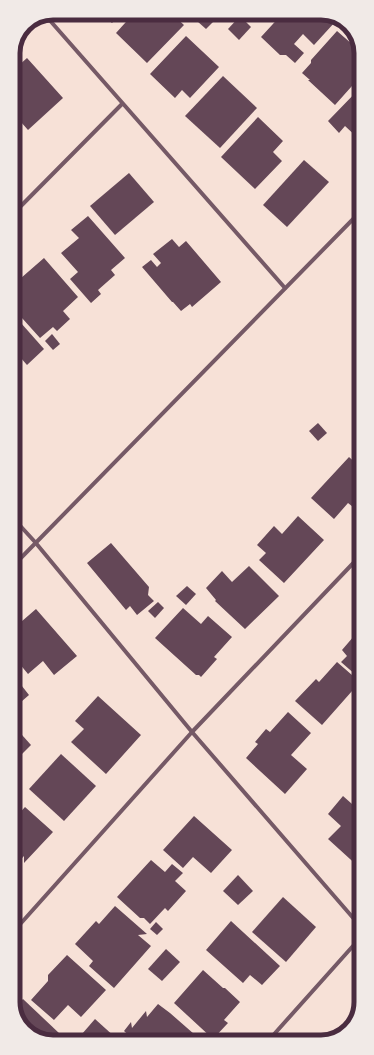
<svg xmlns="http://www.w3.org/2000/svg" width="374" height="1055" viewBox="0 0 374 1055" font-family="Helvetica,sans-serif">
	<rect width="100%" height="100%" fill="#f7e1d7"/>
	<g fill="#644757">
		<polygon points="101,13 121,13 112,23"/>
		<polygon points="134,13 138,13 147,21 155,13 171,13 184,25 147,63 116,33"/>
		<polygon points="205,13 210,13 216,19 206,29 197,21"/>
		<polygon points="283,13 323,13 326,14 335,22 314,45 303,34 294,44 304,53 295,63 286,55 280,55 261,37"/>
		<polygon points="240,16 251,27 239,40 228,29"/>
		<polygon points="337,31 360,51 360,77 335,105 308,80 310,80 302,73 311,63 311,60"/>
		<polygon points="186,36 219,67 190,98 182,90 175,98 150,74"/>
		<polygon points="27,58 63,98 28,130 13,113 13,61 18,66"/>
		<polygon points="223,76 257,108 220,148 185,116"/>
		<polygon points="360,88 360,140 345,126 339,133 328,121"/>
		<polygon points="258,117 283,141 273,152 282,161 255,189 221,157"/>
		<polygon points="13,132 22,142 13,150"/>
		<polygon points="304,160 329,182 287,227 263,205"/>
		<polygon points="129,173 154,202 115,235 90,206"/>
		<polygon points="88,216 125,258 111,270 115,275 98,290 101,294 91,303 70,279 78,272 61,253 79,238 71,230"/>
		<polygon points="172,239 179,247 186,241 221,282 192,307 190,304 181,311 173,302 172,302 142,267 151,260 157,267 161,263 153,254"/>
		<polygon points="44,258 78,297 63,311 70,319 57,331 53,327 40,338 13,308 13,285"/>
		<polygon points="13,314 44,349 27,365 13,349"/>
		<polygon points="52,334 60,344 53,350 45,341"/>
		<polygon points="14,373 21,381 14,388"/>
		<polygon points="318,423 327,433 318,441 309,431"/>
		<polygon points="360,444 360,461 352,453"/>
		<polygon points="349,457 360,467 360,499 353,507 348,503 334,519 311,498"/>
		<polygon points="298,516 324,540 284,583 259,560 266,553 257,545 274,526 282,534"/>
		<polygon points="111,543 149,587 148,595 154,601 137,615 130,606 126,610 87,563"/>
		<polygon points="249,566 279,596 245,629 215,601 216,600 206,588 222,571 232,582"/>
		<polygon points="187,586 196,594 186,605 176,596"/>
		<polygon points="158,602 164,608 155,618 148,611"/>
		<polygon points="183,608 201,624 208,616 232,637 214,657 217,659 201,677 199,675 196,675 155,638"/>
		<polygon points="36,609 77,656 54,675 43,661 28,674 14,657 14,628"/>
		<polygon points="360,629 361,672 357,676 341,662 347,656 342,650"/>
		<polygon points="337,662 360,682 322,725 295,701 316,679 319,682"/>
		<polygon points="14,673 20,680 18,681 29,695 14,708"/>
		<polygon points="98,696 141,735 106,774 71,742 84,729 75,721"/>
		<polygon points="288,712 311,733 291,755 307,769 285,794 246,758 258,744 255,742 266,729 270,732"/>
		<polygon points="14,726 31,745 17,759 14,756"/>
		<polygon points="61,754 96,786 64,821 29,789"/>
		<polygon points="343,796 361,812 361,869 328,839 341,826 328,814"/>
		<polygon points="25,807 53,832 24,863 24,856 14,867 14,819"/>
		<polygon points="194,816 232,850 211,873 193,857 183,868 163,850"/>
		<polygon points="151,860 165,872 172,864 183,873 175,881 186,891 168,911 165,908 150,924 144,918 140,918 117,897"/>
		<polygon points="238,875 253,891 238,905 223,891"/>
		<polygon points="283,897 316,927 286,962 252,932"/>
		<polygon points="115,906 147,934 138,935 151,946 114,988 89,966 93,961 75,944 96,921 99,924"/>
		<polygon points="231,921 280,966 262,985 250,975 243,983 206,950"/>
		<polygon points="156,922 163,929 157,935 150,929"/>
		<polygon points="166,949 180,962 162,981 148,969"/>
		<polygon points="67,955 106,990 81,1017 68,1005 54,1020 31,1000 48,981 48,975"/>
		<polygon points="203,970 223,988 225,988 240,1002 224,1020 228,1023 213,1039 174,1003"/>
		<polygon points="23,999 60,1034 53,1042 51,1042 29,1034 14,1012 14,1008"/>
		<polygon points="158,1004 170,1013 202,1041 131,1042 129,1040 133,1039 124,1031 131,1022 132,1028 146,1011 147,1017"/>
		<polygon points="359,1008 353,1026 331,1041 329,1041"/>
		<polygon points="95,1019 116,1038 112,1042 75,1042"/>
	</g>
	<g fill="none" stroke-linecap="round" stroke-linejoin="round">
		<g stroke="#755966" stroke-width="4">
			<polyline points="46,16 285,288"/>
			<polyline points="13,214 122,104"/>
			<polyline points="14,519 35,542 192,732 361,927"/>
			<polyline points="14,565 360,212"/>
			<polyline points="14,931 192,732 360,556"/>
			<polyline points="268,1041 361,937"/>
		</g>
	</g>
	<path d="M0 0H374V1055H0ZM53 20H321A33 33 0 0 1 354 53V1002A33 33 0 0 1 321 1035H53A33 33 0 0 1 20 1002V53A33 33 0 0 1 53 20Z" fill="#f1eae7" fill-rule="evenodd"/>
	<path fill="none" stroke="#4a2c40" stroke-width="5" d="M53 20H321A33 33 0 0 1 354 53V1002A33 33 0 0 1 321 1035H53A33 33 0 0 1 20 1002V53A33 33 0 0 1 53 20Z"/>
</svg>
